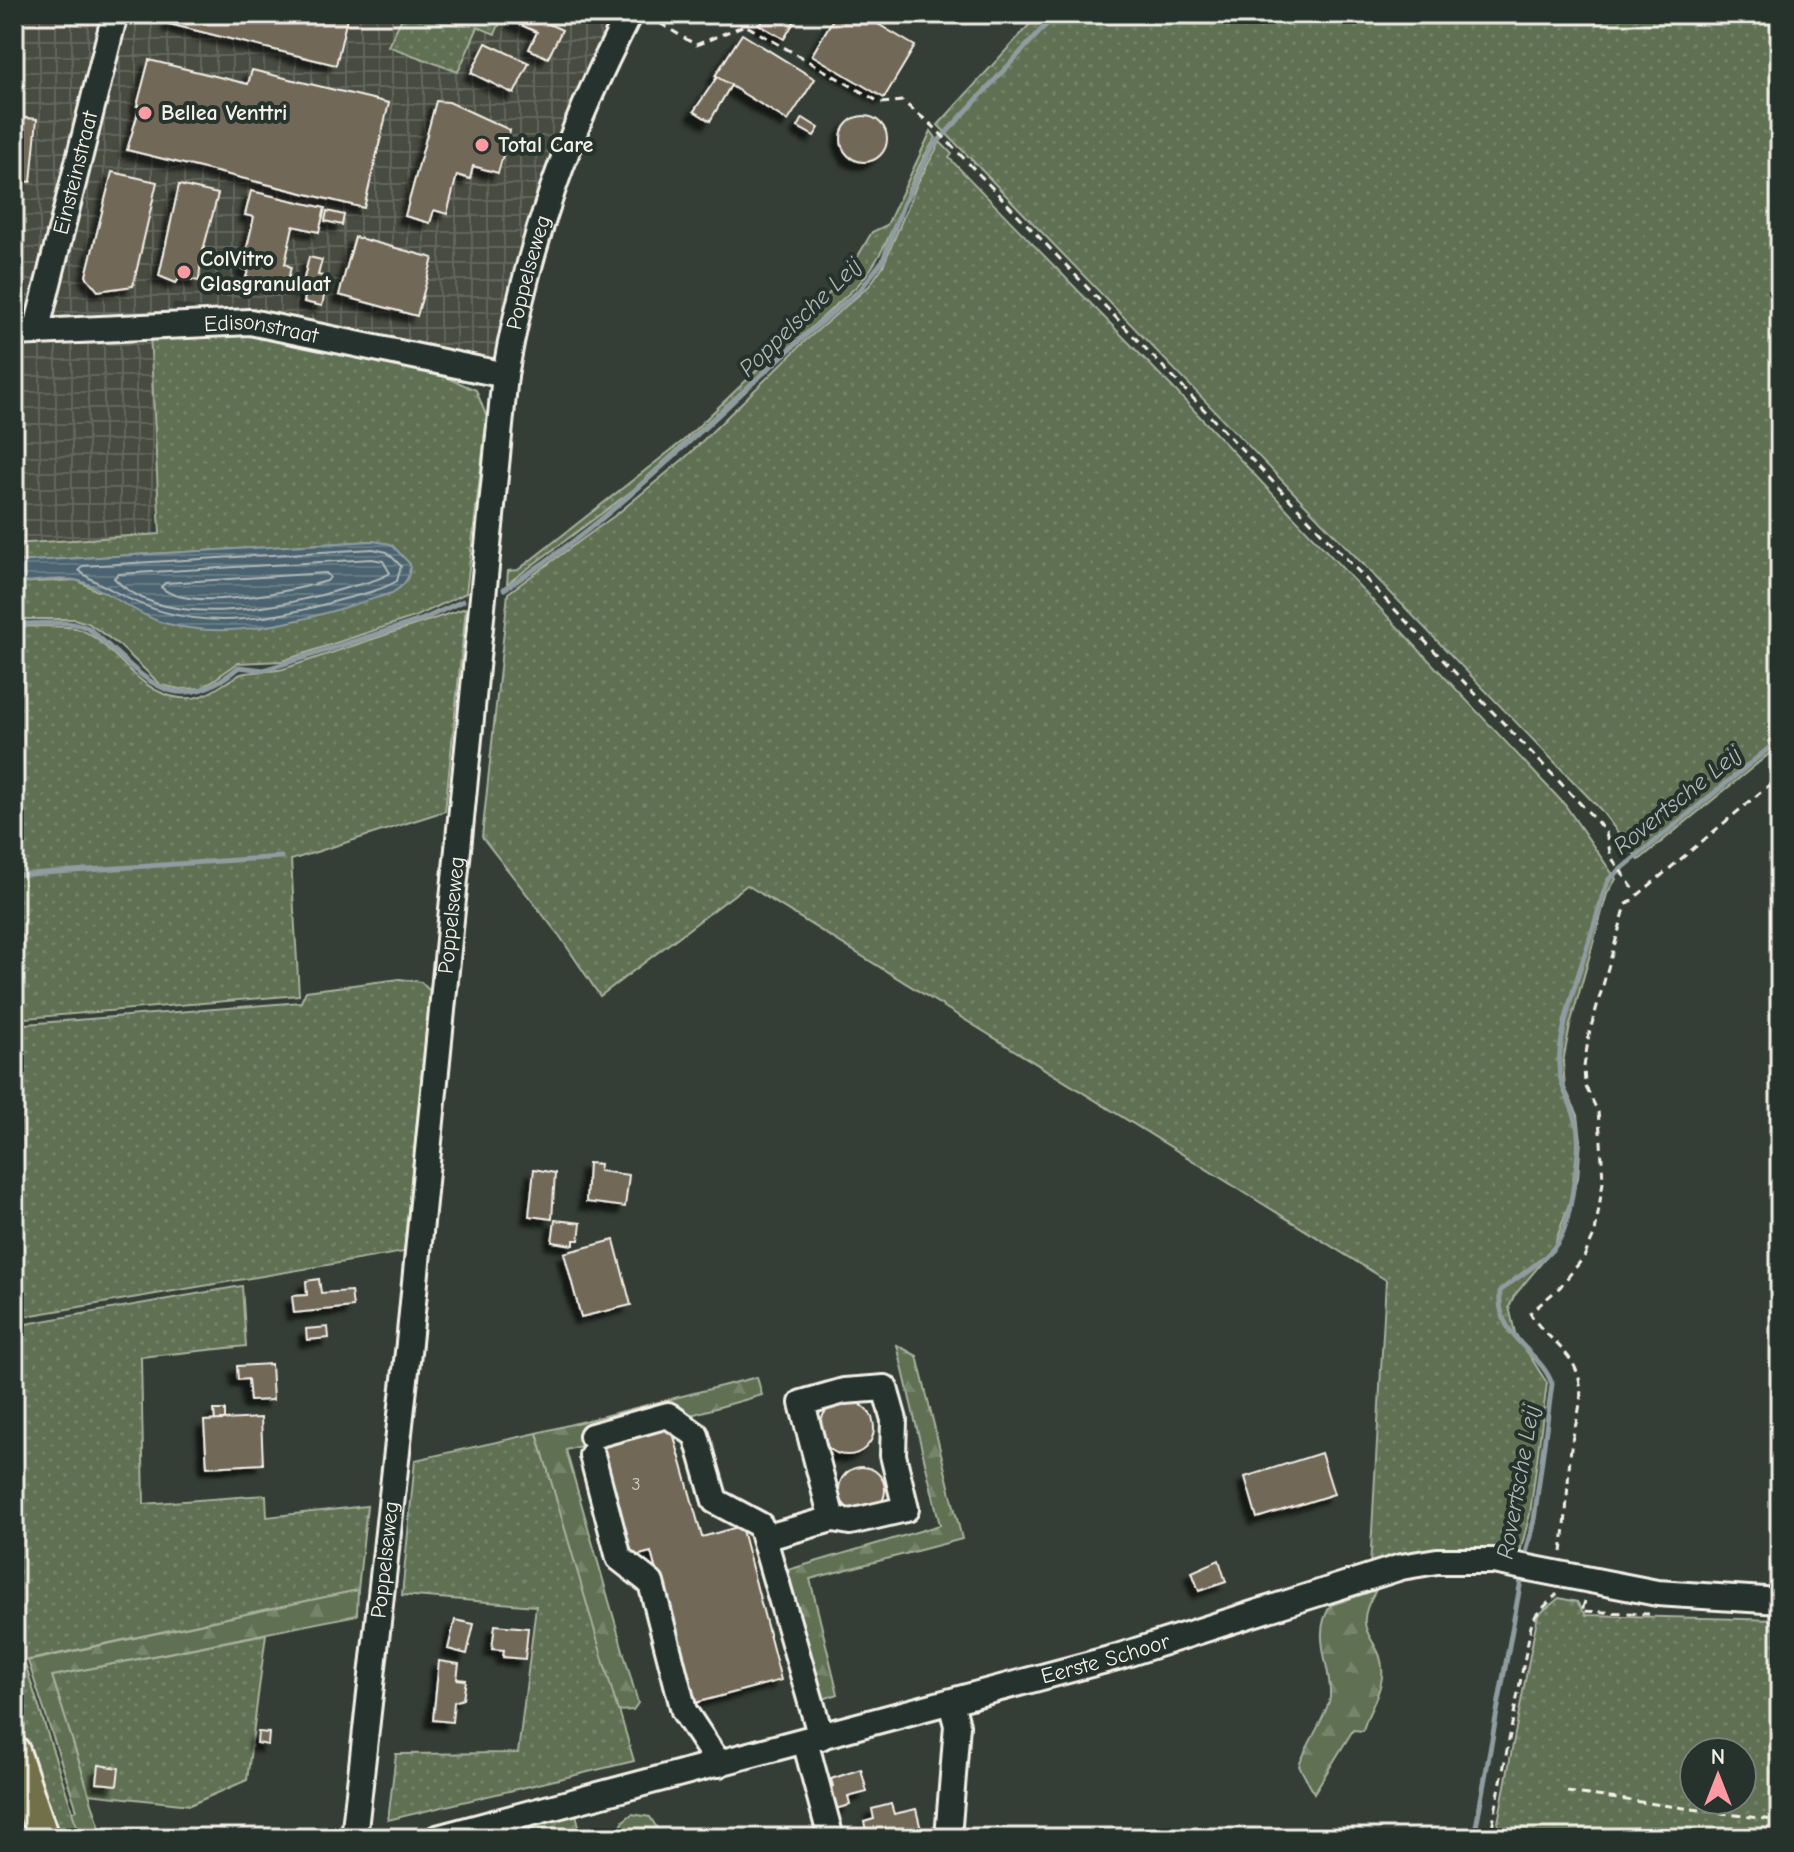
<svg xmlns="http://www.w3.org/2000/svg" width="1794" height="1852" viewBox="0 0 1794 1852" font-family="'Comic Neue',sans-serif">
	<defs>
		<pattern id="industrial-grid" width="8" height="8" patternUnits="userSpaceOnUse" patternTransform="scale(2)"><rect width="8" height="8" fill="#474b40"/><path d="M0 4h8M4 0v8" fill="none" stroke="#62655c"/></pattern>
		<pattern id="grass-dots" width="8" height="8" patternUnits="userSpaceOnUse" patternTransform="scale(2)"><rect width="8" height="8" fill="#5e7052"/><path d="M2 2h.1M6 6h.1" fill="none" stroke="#76856b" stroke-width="1.8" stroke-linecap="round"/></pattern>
		<pattern id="forest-firs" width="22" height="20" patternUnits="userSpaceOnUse" patternTransform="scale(2)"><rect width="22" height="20" fill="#5e7052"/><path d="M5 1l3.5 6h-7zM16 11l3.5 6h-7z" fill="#76856b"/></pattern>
		<pattern id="garden-furrows" width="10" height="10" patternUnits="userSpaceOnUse" patternTransform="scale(2)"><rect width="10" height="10" fill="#5e7052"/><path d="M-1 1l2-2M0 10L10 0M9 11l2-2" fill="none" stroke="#76856b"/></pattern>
		<pattern id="water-rules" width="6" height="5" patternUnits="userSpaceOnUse" patternTransform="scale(2)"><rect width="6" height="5" fill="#4c6470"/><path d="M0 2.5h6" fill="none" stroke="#667b84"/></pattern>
		<filter id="shadow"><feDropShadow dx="-7" dy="7" stdDeviation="2" flood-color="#0009"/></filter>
	</defs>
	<rect width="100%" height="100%" fill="#353e36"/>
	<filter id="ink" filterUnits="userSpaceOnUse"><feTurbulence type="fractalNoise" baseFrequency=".0125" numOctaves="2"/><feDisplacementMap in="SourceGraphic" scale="16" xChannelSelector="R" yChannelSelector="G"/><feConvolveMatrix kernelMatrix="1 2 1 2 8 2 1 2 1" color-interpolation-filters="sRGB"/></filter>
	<g filter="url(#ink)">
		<polygon fill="url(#industrial-grid)" points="14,14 623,14 501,361 173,303 154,537 14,548"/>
		<g fill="url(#grass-dots)" stroke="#a9b09d" stroke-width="2" fill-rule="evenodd">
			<polygon points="404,14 504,14 495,34 478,27 458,72 388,46"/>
			<polygon points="1039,14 1780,14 1780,745 1639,860 1600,809 938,125"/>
			<path d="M931 131 936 138C903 183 896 244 858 285L633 490 507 584 508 571 518 570 684 440 801 328 796 320 843 282 872 232 887 225Z"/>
			<polygon points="940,142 952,154 949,158 1172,387 1565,805 1616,879 1607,894 1570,1025 1563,1062 1565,1088 1578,1115 1581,1140 1578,1178 1553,1249 1514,1296 1509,1307 1515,1333 1547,1383 1530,1514 1519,1556 1370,1567 1386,1280 747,885 600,996 561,938 482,837 508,593 617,514 687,456 805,341 869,286 883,266 917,184"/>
			<polygon points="150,332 248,332 420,366 476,390 487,418 466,593 417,616 282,661 238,663 202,688 180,689 161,685 120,646 88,623 74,619 14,619 14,583 77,580 97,591 373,541 14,562 14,544 160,534"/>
			<path d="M466 608 445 811 291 860 299 995 14 1019V626C34 628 56 624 75 628 110 636 134 693 180 698 207 701 220 684 241 674 249 671 272 672 283 669Z"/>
			<polygon points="400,979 421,982 430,991 404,1252 14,1318 14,1025 301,1002 306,991"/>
			<polygon points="242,1286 246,1346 141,1357 144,1504 266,1495 267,1517 367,1506 358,1590 24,1661 81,1838 52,1838 14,1724 14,1326"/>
			<polygon points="537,1433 634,1761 388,1820 396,1754 518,1753 536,1606 402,1595 415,1460"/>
			<path d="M1559 1598 1577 1602 1586 1615 1780 1620V1838H1495L1535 1629 1538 1615ZM1694 1752H1742V1800H1694Z"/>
			<polygon points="266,1634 247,1780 190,1805 89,1794 52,1676"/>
		</g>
		<g fill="url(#forest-firs)" stroke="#a9b09d" stroke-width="2">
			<polygon points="897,1345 917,1356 962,1539 810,1579 838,1694 820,1700 788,1570 940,1525"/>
			<polygon points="757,1377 762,1395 566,1450 638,1703 633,1710 618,1711 537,1433"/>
			<polygon points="358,1590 357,1615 52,1676 103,1838 81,1838 72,1812 77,1810 28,1661"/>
			<path d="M1376 1590C1346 1638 1386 1636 1382 1677 1380 1697 1367 1712 1363 1731L1353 1730 1314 1793 1299 1766C1306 1745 1328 1714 1330 1697 1332 1665 1310 1636 1331 1605Z"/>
		</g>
		<polygon fill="url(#garden-furrows)" stroke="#a9b09d" stroke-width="2" points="576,1814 582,1838 484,1838"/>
		<polygon fill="#5e7052" stroke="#a9b09d" stroke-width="2" points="632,1814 650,1817 657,1828 657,1838 619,1838 623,1821"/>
		<path fill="url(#water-rules)" stroke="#8f9ca0" stroke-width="2" d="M373 541 391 544 410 564C410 579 405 585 392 593 320 615 239 644 164 623 135 615 99 584 75 580 56 577 33 582 14 583V562Z"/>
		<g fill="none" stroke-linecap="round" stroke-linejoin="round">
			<g stroke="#b1b9b8" stroke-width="2">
				<path d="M373 549 387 552 401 566 397 581C380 591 359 595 340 600 258 624 185 633 110 589 99 583 86 578 79 570L83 566Z"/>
				<path d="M372 559 383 561 390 573C377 582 358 584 343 589 283 607 163 632 114 578L118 574Z"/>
				<path d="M326 573 330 577 327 581C294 591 187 613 161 587L165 583Z"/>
			</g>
			<g stroke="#8f9ca0" stroke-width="5">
				<path d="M504 589C637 507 738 386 860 290L883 260 903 205 932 148 1056 14"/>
				<path d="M14 623C39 626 65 618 88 628 143 673 170 724 239 667L264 670 421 620 463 601"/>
				<polyline points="14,875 281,857"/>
				<path d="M1524 1562 1534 1520 1552 1384C1540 1349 1496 1340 1500 1291 1554 1249 1564 1255 1574 1182 1577 1161 1581 1142 1576 1121 1571 1101 1558 1084 1559 1063 1562 1010 1589 949 1602 897L1609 879 1780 739"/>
				<polyline points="1474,1838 1522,1575"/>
			</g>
		</g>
		<g fill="#716859" stroke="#f4f1e8" stroke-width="2" filter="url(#shadow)">
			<polygon points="172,14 348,14 336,65 169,24"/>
			<polygon points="515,14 537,14 536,18 562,30 548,58 529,49 537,32 512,21"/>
			<polygon points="767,14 799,14 784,39 760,25"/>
			<polygon points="836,14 861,14 915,46 884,98 812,55"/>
			<polygon points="742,34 815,79 788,121 715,76"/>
			<polygon points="486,43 529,63 514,94 471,73"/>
			<polygon points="149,60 248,84 252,70 389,103 364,208 127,150 140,106 137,106"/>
			<polygon points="717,77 731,85 710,121 694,111"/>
			<polygon points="436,101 449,102 510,130 498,173 473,166 470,179 457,175 447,214 434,210 430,223 405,216"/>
			<circle cx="864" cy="139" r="23"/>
			<polygon points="14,117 37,119 31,182 14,180"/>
			<polygon points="803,118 819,128 814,136 798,127"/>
			<polygon points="112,172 157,182 133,286 98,291 86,276"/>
			<polygon points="179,185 218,194 201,258 199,281 180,277 176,283 159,276"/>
			<polygon points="251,191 325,208 319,232 293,226 285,264 291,267 288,280 280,284 246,277 248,271 242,269 254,217 245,215"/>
			<polygon points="327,211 344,215 342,225 325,221"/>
			<polygon points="355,237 433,258 417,316 339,295"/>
			<polygon points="309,257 322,260 318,275 328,277 322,306 304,302 306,292 301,291"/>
			<polygon points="588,1163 600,1164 599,1171 629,1175 625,1207 586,1202"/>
			<polygon points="534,1169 555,1173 552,1219 529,1216"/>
			<polygon points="555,1220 581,1223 579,1240 574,1240 574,1245 552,1242"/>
			<polygon points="614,1240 631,1305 581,1317 564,1253"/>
			<polygon points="319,1279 321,1293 351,1291 353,1307 294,1313 292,1296 307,1295 306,1281"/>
			<polygon points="328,1327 329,1338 307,1340 306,1329"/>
			<polygon points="271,1364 273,1400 250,1401 248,1379 238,1380 237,1366"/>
			<circle cx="847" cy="1428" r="27"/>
			<polygon points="214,1410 225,1410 225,1420 215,1421"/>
			<polygon points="261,1418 263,1464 207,1467 204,1421"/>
			<polygon points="670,1422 702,1537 741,1526 781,1680 691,1704 651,1552 627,1558 596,1442"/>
			<polygon points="1321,1453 1334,1494 1257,1518 1245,1477"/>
			<circle cx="862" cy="1490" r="23"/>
			<polygon points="1219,1560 1226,1582 1199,1591 1192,1572"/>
			<polygon points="455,1620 474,1624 467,1654 448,1649"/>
			<polygon points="495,1625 528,1628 525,1659 503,1657 504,1650 492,1649"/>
			<polygon points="439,1661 459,1664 457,1679 466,1680 463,1699 454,1702 452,1722 433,1720"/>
			<polygon points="258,1732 269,1733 268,1745 257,1743"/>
			<polygon points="99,1765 119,1768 117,1785 97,1783"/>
			<polygon points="861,1769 867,1792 848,1797 850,1805 831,1810 825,1788 833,1786 831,1779"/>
			<polygon points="891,1804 894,1814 916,1809 923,1838 868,1838 864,1822 874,1819 872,1809"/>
		</g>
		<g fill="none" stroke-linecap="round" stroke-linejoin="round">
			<g stroke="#f4f1e8" stroke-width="30">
				<g id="minor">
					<path id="s1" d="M36 332 115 14"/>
					<path id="s2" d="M14 333 250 322 505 375"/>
					<polyline points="592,1436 668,1415 696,1435 715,1501 760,1525 821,1737"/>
					<polyline points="592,1455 619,1558 651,1583 684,1711 719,1764"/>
					<polyline points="764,1538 832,1519 834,1519 850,1522 906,1509 893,1455 894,1420 885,1388 844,1391 802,1403 832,1519"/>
					<polyline points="805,1741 831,1838"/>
					<path id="s3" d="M354 1838 409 1343 505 375C528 243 568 132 629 14"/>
					<path id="s4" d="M437 1838 1117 1657 1401 1567 1437 1561H1493L1657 1593 1780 1601"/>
					<polyline points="948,1838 957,1725 951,1703"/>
				</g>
			</g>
			<g stroke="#f4f1e8" stroke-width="36">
				<polyline id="major" points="14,1751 43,1838"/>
			</g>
			<g stroke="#f4f1e8" stroke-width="3" stroke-dasharray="8 6" stroke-linecap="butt">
				<polyline points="648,16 696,45 745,25 881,103 902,101 933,126 1595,819 1606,833 1611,857 1637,894"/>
				<path d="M1562 1552C1567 1518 1567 1483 1571 1448 1574 1424 1586 1399 1578 1375 1570 1349 1543 1336 1530 1313L1560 1287 1584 1257 1595 1233 1603 1182 1601 1141 1598 1112 1585 1085 1584 1067 1589 1034 1626 905 1780 776"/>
				<polyline points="1585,1601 1582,1611 1649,1614"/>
				<polyline points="1567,1792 1780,1821"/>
				<polyline points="1490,1838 1531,1626 1536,1615 1557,1594"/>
			</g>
			<use href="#minor" stroke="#26332d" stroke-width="24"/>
			<use href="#major" stroke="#71704a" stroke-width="30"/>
		</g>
	</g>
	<g fill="#ff9aa2" stroke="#26332d" stroke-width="3">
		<circle cx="145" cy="113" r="8"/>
		<circle cx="482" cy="145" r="8"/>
		<circle cx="184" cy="272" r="8"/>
	</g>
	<g text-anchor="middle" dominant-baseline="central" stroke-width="8" stroke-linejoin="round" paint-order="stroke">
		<g font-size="18" fill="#d3cfc4">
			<text x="636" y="1484">3</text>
		</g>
		<g font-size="22" font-weight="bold" fill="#f4f1e8" stroke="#26332d" text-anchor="start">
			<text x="161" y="113">Bellea Venttri</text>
			<text x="498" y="145">Total Care</text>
			<text x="200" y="259">ColVitro<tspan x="200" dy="25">Glasgranulaat</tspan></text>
		</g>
		<g font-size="22" fill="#f4f1e8" stroke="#26332d">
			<text stroke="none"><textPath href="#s1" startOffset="164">Einsteinstraat</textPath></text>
			<text stroke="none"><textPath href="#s3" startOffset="1576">Poppelseweg</textPath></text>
			<text stroke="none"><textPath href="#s2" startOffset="248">Edisonstraat</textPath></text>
			<text stroke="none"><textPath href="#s3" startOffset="928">Poppelseweg</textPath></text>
			<text stroke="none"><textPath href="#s3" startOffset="280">Poppelseweg</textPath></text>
			<text stroke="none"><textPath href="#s4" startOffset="692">Eerste Schoor</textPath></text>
		</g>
		<g font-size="24" font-style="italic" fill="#b1b9b8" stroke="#26332d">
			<text transform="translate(800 317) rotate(-44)">Poppelsche Leij</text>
			<text transform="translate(1677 800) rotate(-39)">Rovertsche Leij</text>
			<text transform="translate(1518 1482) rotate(-80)">Rovertsche Leij</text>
		</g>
	</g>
	<rect width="1794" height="1852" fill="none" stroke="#26332d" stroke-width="48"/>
	<rect x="24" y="24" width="1746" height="1804" fill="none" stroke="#f4f1e8" stroke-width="3" filter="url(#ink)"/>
	<g transform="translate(1718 1776)"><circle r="38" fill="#26332d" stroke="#787f78" stroke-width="2"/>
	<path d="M0-6L14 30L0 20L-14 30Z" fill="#ff9aa2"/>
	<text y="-12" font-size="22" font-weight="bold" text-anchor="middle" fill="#f4f1e8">N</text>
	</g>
</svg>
